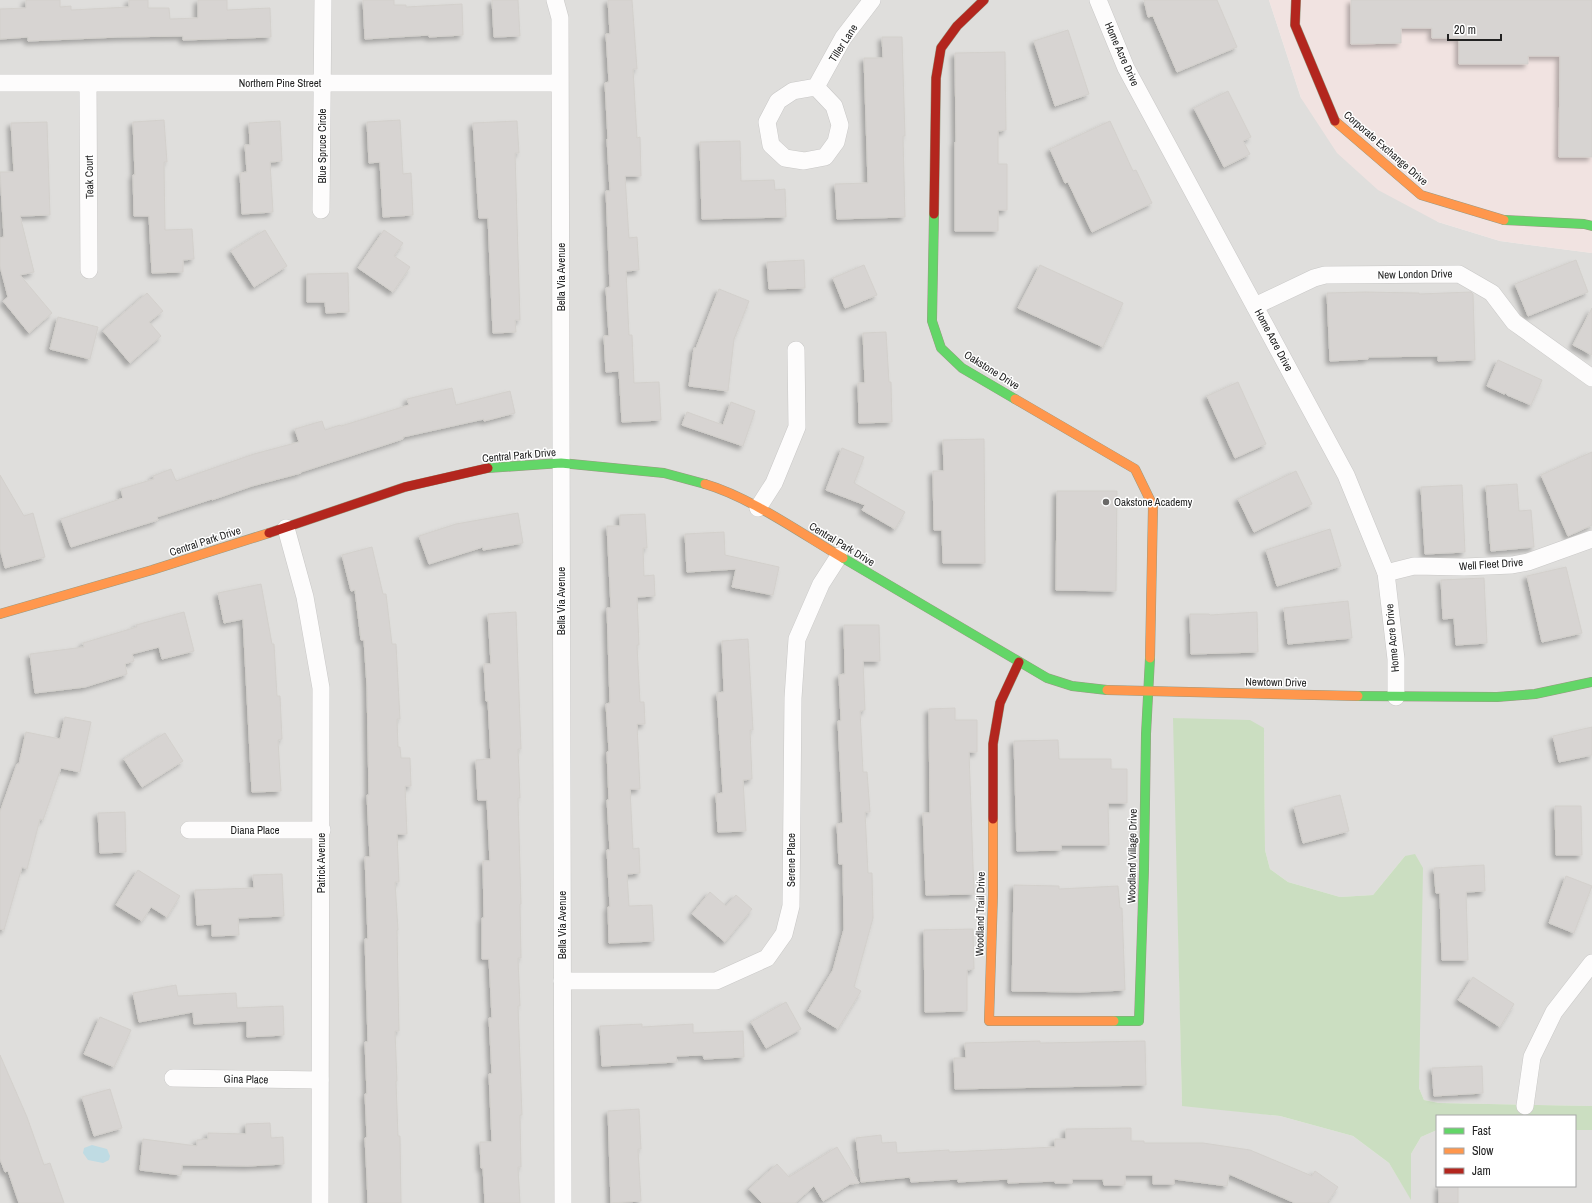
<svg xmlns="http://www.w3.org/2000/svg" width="1592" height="1203" viewBox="0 0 1592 1203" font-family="'Archivo Narrow',sans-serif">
	<defs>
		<filter id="shadow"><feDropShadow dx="-3.5" dy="3.5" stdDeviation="2" flood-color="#0004"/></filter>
	</defs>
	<rect width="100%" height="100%" fill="#f0eeeb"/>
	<polygon fill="#dfdedc" points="0,0 1269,0 1301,98 1438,222 1500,241 1592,253 1592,1106 1439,1103 1424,1100 1419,1088 1405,856 1373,895 1340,897 1288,882 1270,869 1265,850 1264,728 1174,718 1182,1105 1280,1116 1353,1136 1389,1163 1411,1199 1411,1154 1421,1137 1437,1130 1437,1186 1575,1186 1575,1130 1592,1130 1592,1203 0,1203"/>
	<polygon fill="#f1e3e1" points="1269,0 1592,0 1592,253 1500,241 1438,222 1378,190 1337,153 1301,98"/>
	<polygon fill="#cbdec1" points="1173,718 1250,720 1264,728 1265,850 1270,869 1288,882 1340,897 1373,895 1405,856 1415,854 1423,868 1419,1088 1424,1100 1439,1103 1592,1106 1592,1130 1575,1130 1575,1116 1437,1116 1437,1130 1421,1137 1411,1154 1411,1200 1389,1163 1353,1136 1280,1116 1182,1106"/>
	<polygon fill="#bfdbe3" points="92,1145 107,1149 110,1156 109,1160 103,1163 88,1160 83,1153 84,1148"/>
	<g fill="#d7d4d2" stroke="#d3d0cc" filter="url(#shadow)">
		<polygon points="26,0 60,0 60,7 71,6 71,10 129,7 129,0 148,0 148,8 169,8 170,19 198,18 198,0 227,0 227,10 270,8 271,37 183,40 183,36 118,37 28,41 28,37 0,39 0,9 26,8"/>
		<polygon points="363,0 394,0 394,5 406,5 406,7 462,4 463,35 429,37 429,35 365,39"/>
		<polygon points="492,0 518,0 520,36 494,37"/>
		<polygon points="608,0 632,0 637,69 633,69 637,138 640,137 641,176 625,176 629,238 637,237 639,270 626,271 629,335 632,335 634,383 659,382 661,420 622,422 619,371 606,372 604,336 609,336 606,288 610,287 606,191 610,191 607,139 608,139 605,83 609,82 606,34 610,34"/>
		<polygon points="1144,0 1217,0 1237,47 1177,72 1153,16 1148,17"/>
		<polygon points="1351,0 1592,0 1592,157 1559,157 1560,56 1528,56 1528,64 1459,64 1459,38 1432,38 1432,28 1401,28 1401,43 1351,44"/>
		<polygon points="1068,30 1089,94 1055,106 1034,41"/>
		<polygon points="882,37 902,37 905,136 903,136 905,217 837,219 835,184 868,183 864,58 883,58"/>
		<polygon points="1005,52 1006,130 998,131 998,164 1007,164 1007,210 998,210 998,231 955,231 955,142 956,142 955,53"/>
		<polygon points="1228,91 1251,137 1243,141 1250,154 1224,167 1194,108"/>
		<polygon points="164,120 167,162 164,162 165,230 192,229 194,259 183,260 183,272 152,273 149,216 134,216 133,175 135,175 133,122"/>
		<polygon points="400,120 403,174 411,173 413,215 383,217 380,162 369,163 367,122"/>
		<polygon points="280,121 282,161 270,162 273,212 242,214 240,173 247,172 245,145 250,145 249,123"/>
		<polygon points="517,121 519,153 515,153 520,320 515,320 516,332 493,333 488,218 479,218 473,123"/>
		<polygon points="1110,121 1133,171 1136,170 1152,203 1092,232 1068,182 1065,183 1050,149"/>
		<polygon points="47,122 50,215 20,216 34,272 20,275 52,313 29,333 3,301 8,297 0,266 0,238 4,237 0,172 14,172 11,123"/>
		<polygon points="740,141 741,181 774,180 775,190 785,189 786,217 702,219 700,142"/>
		<polygon points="265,230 287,266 254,287 231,251"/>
		<polygon points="384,230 403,243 394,256 410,267 393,292 358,268"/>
		<polygon points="804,260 805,288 769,289 767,262"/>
		<polygon points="1576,260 1588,292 1528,316 1515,284"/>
		<polygon points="864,265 877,295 845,308 833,278"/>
		<polygon points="1040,265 1123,303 1103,347 1018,308"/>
		<polygon points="348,273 349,312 326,313 325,302 307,302 307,274"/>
		<polygon points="719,289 749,301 734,339 728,391 689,386 694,348 696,348"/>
		<polygon points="1365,292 1419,293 1419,294 1471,292 1473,294 1475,360 1438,361 1438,356 1368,357 1368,359 1330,361 1327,293"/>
		<polygon points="147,293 163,311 149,322 161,336 130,363 103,331"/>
		<polygon points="1592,308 1592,355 1573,345"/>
		<polygon points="58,317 98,327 90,359 50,349"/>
		<polygon points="886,332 889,382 891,382 892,422 859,423 858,383 865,383 863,333"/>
		<polygon points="1498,360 1542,380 1531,405 1507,395 1506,393 1504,394 1487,386"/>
		<polygon points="1238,382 1266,444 1235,458 1207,396"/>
		<polygon points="452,388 456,405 510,391 515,413 484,421 484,419 403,437 403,439 301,472 301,473 252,486 212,500 212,499 157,517 158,520 71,547 61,519 123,498 121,489 154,479 153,476 171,469 176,481 254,454 299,442 295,429 322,421 325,430 340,425 341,426 409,405 407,399"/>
		<polygon points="731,402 755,411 743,446 682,425 687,412 723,425"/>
		<polygon points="984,439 985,563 943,563 942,530 934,530 933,471 944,471 943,440"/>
		<polygon points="842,448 864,457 854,483 905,512 895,529 862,510 865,505 826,490"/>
		<polygon points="1592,452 1592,525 1568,536 1541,475"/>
		<polygon points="1296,471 1312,504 1254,532 1238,499"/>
		<polygon points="0,475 24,516 33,513 45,557 5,568 0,549"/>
		<polygon points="1517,484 1519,511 1531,510 1534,547 1491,551 1486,486"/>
		<polygon points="1462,485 1465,552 1425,554 1421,487"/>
		<polygon points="1057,491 1117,491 1116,591 1056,590"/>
		<polygon points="518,513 523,543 483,550 483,547 429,564 419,536 456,524"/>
		<polygon points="645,514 647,548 643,548 644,576 654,575 655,596 637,597 639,645 637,645 640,702 644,702 645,724 637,724 640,789 630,789 633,849 639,848 640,873 627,874 629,906 652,905 654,941 609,943 608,907 610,907 607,850 610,850 607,800 609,800 607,752 609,751 606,704 610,703 607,608 611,608 607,526 620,526 620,515"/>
		<polygon points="1330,529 1341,566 1277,586 1266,550"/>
		<polygon points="724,532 725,555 779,567 773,595 732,587 736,569 687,572 685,534"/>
		<polygon points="372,547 383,594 386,594 392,644 396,644 400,719 397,719 398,747 400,747 401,758 410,758 411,786 405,786 407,834 397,834 399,882 395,882 398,930 397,930 399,1031 395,1031 397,1081 396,1081 398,1136 400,1136 401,1203 368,1203 367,1178 365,1138 367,1137 365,1094 367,1094 365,1042 368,1042 365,939 368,939 365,857 370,857 367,795 369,795 367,686 364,640 361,640 355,590 351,591 342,555"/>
		<polygon points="1566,567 1582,633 1542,642 1527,576"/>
		<polygon points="1484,578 1487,643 1456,645 1454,618 1443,619 1441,580"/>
		<polygon points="261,584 272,644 274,644 277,696 280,696 282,739 278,740 281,791 252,792 243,619 224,623 218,593"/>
		<polygon points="1348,601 1352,638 1288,644 1284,608"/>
		<polygon points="184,612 194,651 162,659 159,647 132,654 134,661 125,664 127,674 85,687 35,693 30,654 84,647 83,643 137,627 136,625"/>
		<polygon points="516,612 521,749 518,749 520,798 518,798 521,904 520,904 521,958 518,958 520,1006 518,1006 522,1115 520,1115 521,1167 518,1167 520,1203 485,1203 483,1168 481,1168 480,1142 492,1142 489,1074 492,1074 489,1018 492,1018 489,959 482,959 482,918 484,918 483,861 490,861 487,800 478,800 476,760 491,759 488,701 486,701 484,664 491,664 488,614"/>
		<polygon points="1257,612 1258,652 1191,654 1190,614 1209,614 1210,615"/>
		<polygon points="844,625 879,625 880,661 863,661 865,710 860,711 863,772 867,772 870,812 865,812 868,873 872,873 873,918 854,987 861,991 838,1029 808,1011 833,970 844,929 843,864 839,864 837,824 843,823 838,721 841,721 839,675 845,674"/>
		<polygon points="748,639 753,730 750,730 752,779 743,780 746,831 718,832 716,794 723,793 717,693 724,692 722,641"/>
		<polygon points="955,708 955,720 977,720 977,752 969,752 974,894 926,895 923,813 930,813 929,709"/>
		<polygon points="65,717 91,722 80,772 61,768 43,820 40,819 27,869 22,867 4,930 0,929 0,812 17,764 19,764 26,732 60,739"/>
		<polygon points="1592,727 1592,755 1559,762 1553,736"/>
		<polygon points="165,733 183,761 142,787 124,759"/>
		<polygon points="1058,740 1059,759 1111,759 1111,769 1127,769 1127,803 1108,803 1109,845 1061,845 1061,850 1017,851 1014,741"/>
		<polygon points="1340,795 1349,831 1303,843 1294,807"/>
		<polygon points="1555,806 1581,806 1582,855 1556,855"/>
		<polygon points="125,812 126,852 100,853 98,813"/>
		<polygon points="1484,865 1485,891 1466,892 1468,960 1442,960 1440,893 1436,893 1434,868"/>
		<polygon points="138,870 180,896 167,917 151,907 142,921 116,905"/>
		<polygon points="282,874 284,916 238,918 239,935 212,936 212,924 197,925 195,890 254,888 253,875"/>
		<polygon points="1566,876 1592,886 1574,933 1549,923"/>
		<polygon points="1014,885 1059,886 1059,889 1118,886 1120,908 1122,908 1125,990 1080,992 1012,991"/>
		<polygon points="710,892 726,906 736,895 752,909 725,942 692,914"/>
		<polygon points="973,929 974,969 967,970 967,1011 925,1012 924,930"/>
		<polygon points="1473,977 1514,1004 1500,1027 1458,1000"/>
		<polygon points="176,985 178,996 236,993 237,1008 283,1006 284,1035 247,1037 247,1021 194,1024 193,1012 139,1022 133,993"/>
		<polygon points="786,1002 801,1029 766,1048 751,1022"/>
		<polygon points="100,1017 131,1030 114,1067 84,1054"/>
		<polygon points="642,1024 642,1027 693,1024 693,1033 743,1031 744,1057 704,1059 703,1055 676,1056 677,1062 602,1066 600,1026"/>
		<polygon points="1040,1041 1040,1043 1145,1041 1146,1085 955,1089 954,1058 966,1058 965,1043"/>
		<polygon points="0,1055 27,1117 44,1165 50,1163 64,1203 19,1203 8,1171 5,1172 0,1159"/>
		<polygon points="1482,1066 1483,1093 1434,1096 1432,1068"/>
		<polygon points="110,1089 122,1128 94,1136 82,1097"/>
		<polygon points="639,1109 641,1149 638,1149 641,1201 611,1203 608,1111"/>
		<polygon points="270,1123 271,1138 283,1137 284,1164 248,1166 182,1165 181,1175 140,1170 143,1139 197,1146 197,1140 208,1139 208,1133 246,1134 246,1124"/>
		<polygon points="1131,1128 1131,1141 1144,1141 1144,1143 1203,1143 1250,1150 1312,1176 1315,1171 1338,1187 1327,1203 1295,1203 1229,1174 1227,1186 1174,1179 1174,1184 1153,1184 1153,1175 1125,1175 1125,1185 1104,1185 1103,1179 1072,1179 1072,1183 1055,1183 1055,1181 1008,1183 1008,1179 958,1182 958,1179 911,1182 910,1177 861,1182 856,1138 881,1135 882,1143 896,1142 897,1153 949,1150 949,1152 1055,1147 1055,1139 1066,1139 1066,1129"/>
		<polygon points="837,1147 859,1183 850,1184 823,1201 814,1186 795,1203 762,1203 749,1189 777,1164 789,1177"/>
		<rect x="1439" y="1186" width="19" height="17"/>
	</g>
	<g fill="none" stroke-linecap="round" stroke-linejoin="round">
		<g stroke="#c9c8c7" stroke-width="18">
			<g id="street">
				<polyline points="555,0 560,18 563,1203"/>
				<polyline points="1098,0 1126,68 1346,475 1386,573 1396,659 1396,697"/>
				<polyline points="0,83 559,83"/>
				<polyline points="88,84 89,270"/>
				<polyline points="816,87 834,106 840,125 836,142 825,157 804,161 785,158 771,145 767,122 778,101 793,91 816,87 843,38 872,0"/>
				<polyline points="321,210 323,0"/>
				<polyline points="1255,306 1314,278 1325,275 1459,274 1492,293 1514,322 1592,378"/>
				<polyline points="758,508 774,483 797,427 796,350"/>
				<polyline points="286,528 305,597 321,688 320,1203"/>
				<polyline points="1386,573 1414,566 1464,567 1512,565 1528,562 1592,539"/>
				<polyline points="189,830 322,830"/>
				<polyline points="562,981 716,981 767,958 784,934 791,906 793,698 797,639 821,584 839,556"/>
				<polyline points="173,1078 320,1080"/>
				<polyline points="1525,1106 1532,1057 1554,1012 1592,963"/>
			</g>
		</g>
		<g stroke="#999a82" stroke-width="10">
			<g id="fast">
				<polyline points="934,214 932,321 941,348 962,368 1015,399"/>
				<polyline points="1504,220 1584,224 1592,226"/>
				<polyline points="488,468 561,463 664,473 705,484"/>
				<polyline points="843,558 1047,678 1072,686 1107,690"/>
				<polyline points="1358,696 1497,697 1535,694 1592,682"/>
				<polyline points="1114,1021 1139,1021 1144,869 1146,734 1150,658"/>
			</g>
		</g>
		<g stroke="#999a82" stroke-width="10">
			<g id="slow">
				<polyline points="1335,121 1421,195 1504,220"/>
				<polyline points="1015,399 1135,469 1153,506 1150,658"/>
				<path d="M705 484C750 497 802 534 843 558"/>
				<polyline points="0,614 152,570 269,533"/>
				<polyline points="1107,690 1358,696"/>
				<polyline points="993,819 993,894 989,1021 1114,1021"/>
			</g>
		</g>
		<g stroke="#999a82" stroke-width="10">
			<g id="jam">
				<polyline points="1296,0 1295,25 1335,121"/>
				<polyline points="934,214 936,78 941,48 957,26 984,0"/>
				<polyline points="269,533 405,487 488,468"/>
				<polyline points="993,819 993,744 1000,703 1019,662"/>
			</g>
		</g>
		<use href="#street" stroke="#fdfcfc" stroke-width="17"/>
		<use href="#fast" stroke="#63d668" stroke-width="9"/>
		<use href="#slow" stroke="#ff974d" stroke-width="9"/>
		<use href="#jam" stroke="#b3261e" stroke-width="9"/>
	</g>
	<circle fill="#6a6968" stroke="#fff" stroke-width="1.5" cx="1106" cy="502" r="4"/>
	<g text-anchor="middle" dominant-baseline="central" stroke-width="3" stroke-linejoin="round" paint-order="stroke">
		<g font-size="11" fill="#222" stroke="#fff">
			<text transform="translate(843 43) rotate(-57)">Tiller Lane</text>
			<text transform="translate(1122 54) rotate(66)">Home Acre Drive</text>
			<text x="280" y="83">Northern Pine Street</text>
			<text transform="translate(322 146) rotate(-90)">Blue Spruce Circle</text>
			<text transform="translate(1386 148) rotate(41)">Corporate Exchange Drive</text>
			<text transform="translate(89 177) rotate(-91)">Teak Court</text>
			<text transform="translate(1415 274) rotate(-1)">New London Drive</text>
			<text transform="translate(561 277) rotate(-90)">Bella Via Avenue</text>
			<text transform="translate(1274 340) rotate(62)">Home Acre Drive</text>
			<text transform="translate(992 370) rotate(32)">Oakstone Drive</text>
			<text transform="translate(519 455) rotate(-5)">Central Park Drive</text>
			<text transform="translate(205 541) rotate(-18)">Central Park Drive</text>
			<text transform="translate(842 544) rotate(31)">Central Park Drive</text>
			<text transform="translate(1491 564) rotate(-4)">Well Fleet Drive</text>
			<text transform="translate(561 601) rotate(-90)">Bella Via Avenue</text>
			<text transform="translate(1392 638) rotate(-95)">Home Acre Drive</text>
			<text transform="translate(1276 682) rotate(1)">Newtown Drive</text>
			<text x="255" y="830">Diana Place</text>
			<text transform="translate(1132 856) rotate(-89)">Woodland Village Drive</text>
			<text transform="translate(791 860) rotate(-90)">Serene Place</text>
			<text transform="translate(321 863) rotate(-90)">Patrick Avenue</text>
			<text transform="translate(980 914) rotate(-89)">Woodland Trail Drive</text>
			<text transform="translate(562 925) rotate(-90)">Bella Via Avenue</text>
			<text transform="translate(246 1079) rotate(1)">Gina Place</text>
		</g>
		<g font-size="11" fill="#222" stroke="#fff" text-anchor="start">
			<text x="1114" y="502">Oakstone Academy</text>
		</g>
	</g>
	<rect x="1436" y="1115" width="140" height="72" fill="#ffffff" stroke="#a7a7a7"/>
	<rect x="1444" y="1128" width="20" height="6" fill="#63d668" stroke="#a7a7a7"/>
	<text x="1472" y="1135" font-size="12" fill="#222222">Fast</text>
	<rect x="1444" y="1148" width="20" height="6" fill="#ff974d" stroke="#a7a7a7"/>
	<text x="1472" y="1155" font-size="12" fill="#222222">Slow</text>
	<rect x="1444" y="1168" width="20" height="6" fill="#b3261e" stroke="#a7a7a7"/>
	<text x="1472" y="1175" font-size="12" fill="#222222">Jam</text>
	<path d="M1448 34v6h53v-6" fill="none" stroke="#222222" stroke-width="2"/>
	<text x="1454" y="34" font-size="12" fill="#222222" stroke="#ffffff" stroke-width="3" paint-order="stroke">20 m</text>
</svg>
